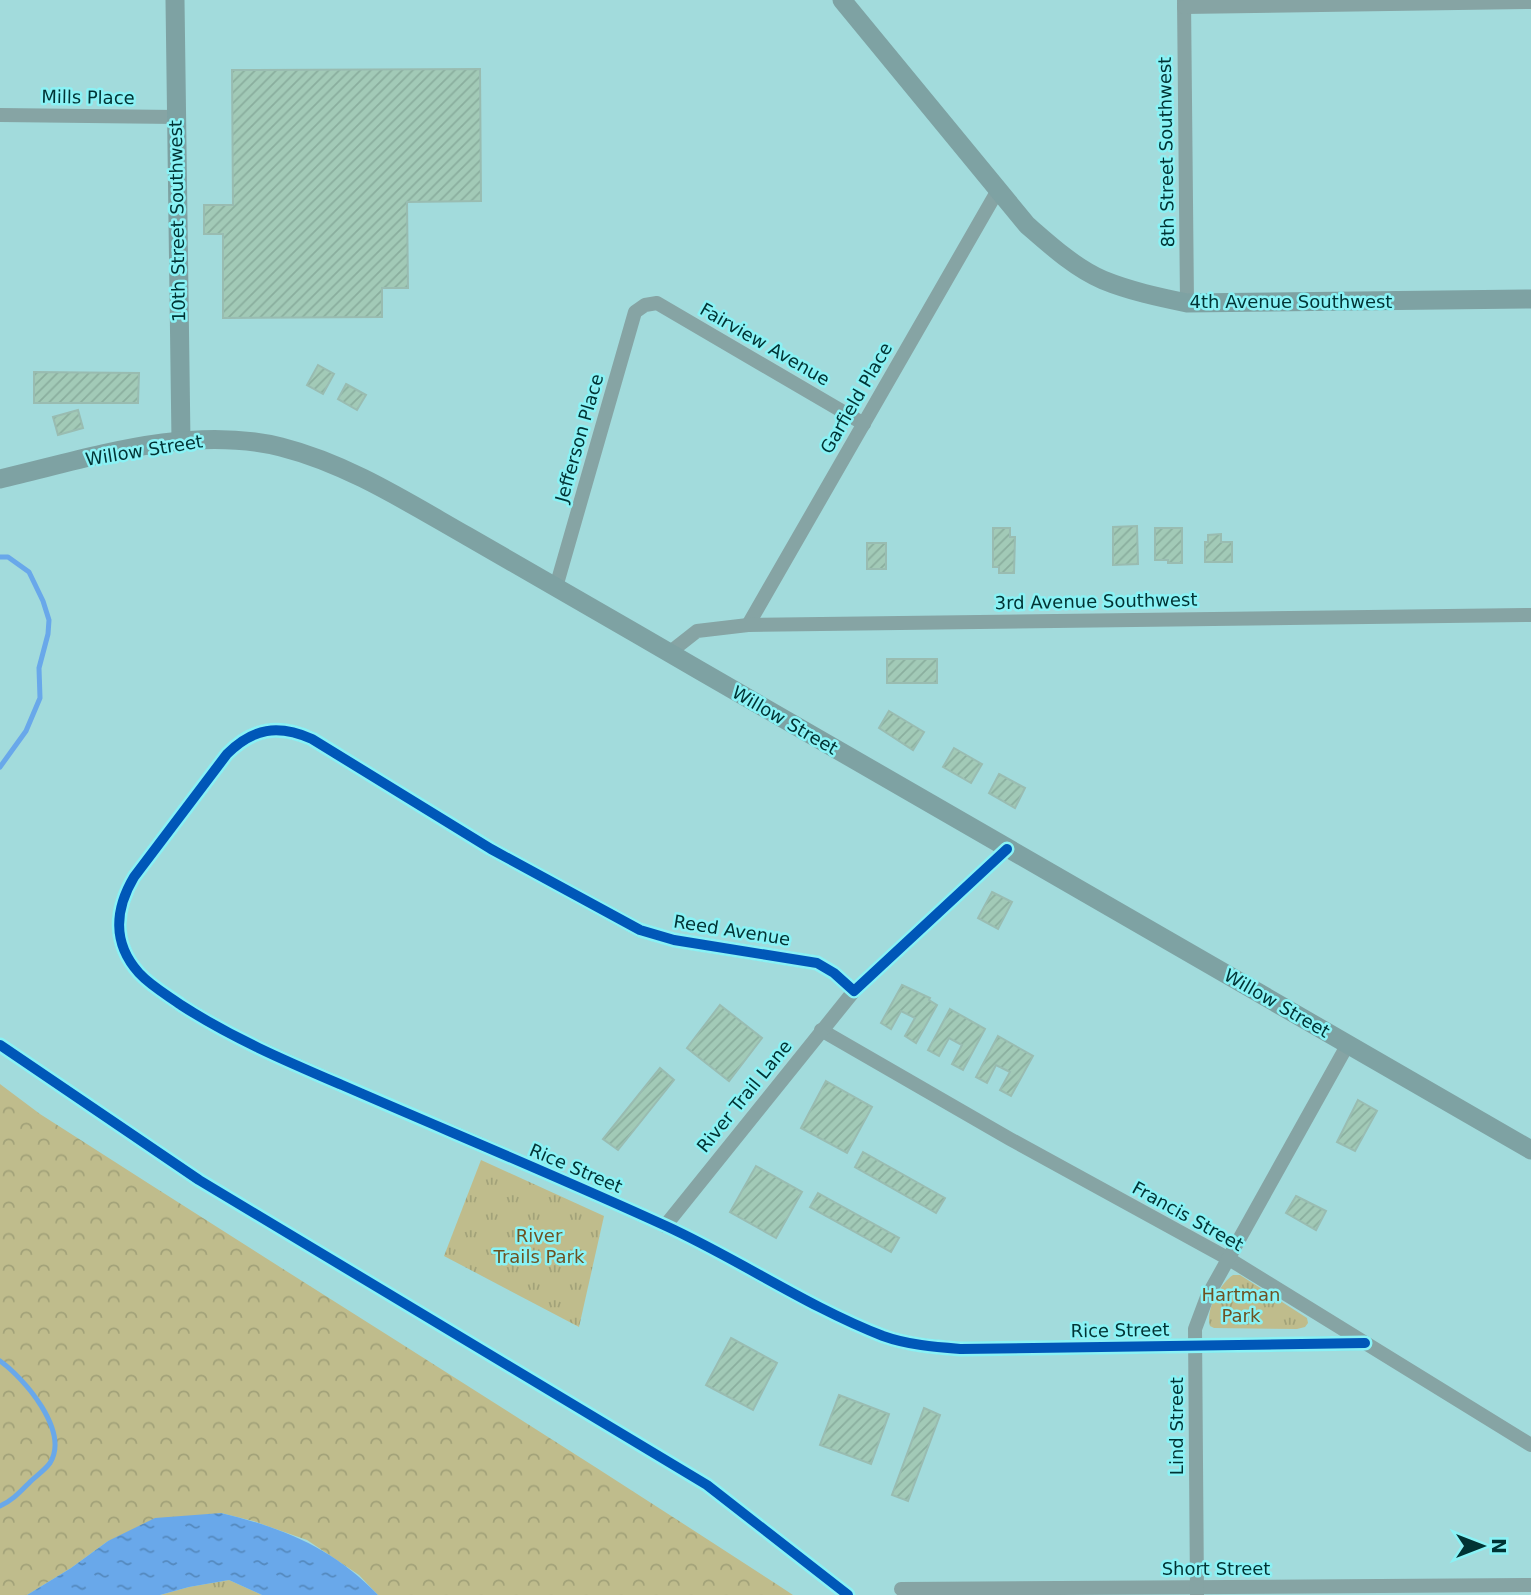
<svg xmlns="http://www.w3.org/2000/svg" width="1531" height="1595" viewBox="0 0 1531 1595" font-family="'DejaVu Sans',sans-serif">
	<defs>
		<pattern id="grass-tufts" width="24" height="20" patternUnits="userSpaceOnUse" patternTransform="scale(1.75)"><rect width="24" height="20" fill="#bfbc8c"/><path d="M3 7l-1-3M5 7V3M7 7l1-3M15 17l-1-3M17 17v-4M19 17l1-3" fill="none" stroke="#a2a279"/></pattern>
		<pattern id="forest-crowns" width="20" height="18" patternUnits="userSpaceOnUse" patternTransform="scale(1.75)"><rect width="20" height="18" fill="#bfbc8c"/><path d="M2 6a3 3 0 1 1 6 0M12 15a3 3 0 1 1 6 0" fill="none" stroke="#a2a279"/></pattern>
		<pattern id="water-ripples" width="26" height="14" patternUnits="userSpaceOnUse" patternTransform="scale(1.75)"><rect width="26" height="14" fill="#69a8ea"/><path d="M2 4q2-2 4 0t4 0M15 11q2-2 4 0t4 0" fill="none" stroke="#5489be"/></pattern>
		<pattern id="building-hatch" width="6" height="6" patternUnits="userSpaceOnUse" patternTransform="scale(1.75)"><rect width="6" height="6" fill="#a2cab7"/><path d="M-1 1l2-2M0 6l6-6M5 7l2-2" fill="none" stroke="#8aae9e"/></pattern>
	</defs>
	<rect width="100%" height="100%" fill="#a2dbdc"/>
	<g fill="url(#grass-tufts)">
		<polygon points="481,1160 604,1216 579,1327 444,1256"/>
		<path d="M1233 1275H1240L1307 1318 1308 1323 1305 1327 1297 1329 1214 1328 1210 1326C1205 1310 1220 1284 1233 1275Z"/>
		<polygon points="229,1580 262,1595 160,1595 189,1587"/>
	</g>
	<path fill="url(#forest-crowns)" d="M0 1084 40 1114C290 1275 544 1432 793 1595H378L359 1575 307 1540 253 1521 221 1513 108 1541 71 1568 27 1595H0Z"/>
	<path fill="url(#water-ripples)" d="M221 1513C284 1528 333 1548 378 1595H262L229 1580 189 1587 160 1595H27L71 1568 108 1541 155 1518Z"/>
	<g fill="none" stroke-linecap="round" stroke-linejoin="round">
		<g stroke="#69a8ea" stroke-width="5">
			<polyline points="0,557 8,557 29,572 43,601 49,620 48,634 39,668 40,698 26,731 0,767"/>
			<path d="M0 1361C24 1378 70 1431 50 1463 45 1470 36 1476 30 1482 20 1492 13 1500 0 1506"/>
		</g>
	</g>
	<g fill="url(#building-hatch)" stroke="#99bcb1" stroke-width="2">
		<polygon points="480,69 481,201 407,202 408,288 382,288 382,317 223,318 223,234 204,234 204,205 233,205 232,70"/>
		<polygon points="318,365 334,374 323,394 307,385"/>
		<polygon points="34,372 139,373 138,403 34,403"/>
		<polygon points="346,384 366,395 357,410 338,399"/>
		<polygon points="78,410 83,428 58,435 53,417"/>
		<polygon points="1137,526 1138,564 1113,565 1113,527"/>
		<polygon points="993,528 1010,528 1010,537 1015,537 1014,573 999,573 999,567 993,567"/>
		<polygon points="1155,528 1182,528 1182,563 1168,563 1168,560 1155,560"/>
		<polygon points="1221,534 1221,542 1232,542 1232,562 1205,562 1205,542 1208,542 1208,535"/>
		<rect x="867" y="543" width="19" height="26"/>
		<rect x="887" y="659" width="50" height="24"/>
		<polygon points="889,711 924,732 913,750 879,728"/>
		<polygon points="954,748 982,764 971,783 943,767"/>
		<polygon points="999,774 1025,788 1015,808 989,793"/>
		<polygon points="992,892 1012,902 998,929 978,918"/>
		<polygon points="902,985 930,998 929,1000 937,1005 916,1043 905,1036 915,1018 901,1011 891,1029 881,1023"/>
		<polygon points="720,1005 762,1038 729,1081 687,1048"/>
		<polygon points="950,1009 985,1029 963,1070 952,1064 962,1045 949,1038 939,1056 928,1050"/>
		<polygon points="998,1036 1033,1056 1011,1096 1000,1090 1010,1072 996,1065 987,1083 976,1077"/>
		<polygon points="660,1068 674,1080 618,1150 603,1139"/>
		<polygon points="826,1081 872,1107 847,1153 801,1128"/>
		<polygon points="1358,1100 1377,1111 1355,1151 1337,1142"/>
		<polygon points="863,1152 945,1198 936,1213 855,1167"/>
		<polygon points="756,1166 802,1192 776,1238 730,1212"/>
		<polygon points="818,1193 899,1238 891,1252 810,1207"/>
		<polygon points="1296,1196 1326,1211 1316,1230 1286,1213"/>
		<polygon points="731,1338 777,1363 753,1410 706,1385"/>
		<polygon points="839,1395 889,1414 871,1464 820,1445"/>
		<polygon points="924,1408 940,1415 908,1501 892,1495"/>
	</g>
	<g fill="none" stroke-linecap="round" stroke-linejoin="round">
		<g stroke="#86a4a4" stroke-width="14">
			<polyline points="1184,0 1187,303"/>
			<polyline points="1184,7 1531,2"/>
			<polyline points="0,115 176,117"/>
			<polyline points="556,587 635,312 645,305 657,303 864,424"/>
			<polyline points="748,625 998,190"/>
			<polyline points="669,653 697,631 748,625 1531,615"/>
			<path d="M1007 849 854 991 834 973 817 963 674 940 640 930 491 849 312 739C278 724 253 728 227 754L134 877C115 909 112 943 139 973 151 986 167 995 181 1005 232 1038 286 1061 342 1085 450 1132 559 1177 666 1226 740 1260 808 1307 883 1336 908 1345 935 1347 961 1349L1365 1343"/>
			<polyline points="821,1030 1010,1139 1229,1259 1531,1445"/>
			<polyline points="665,1226 854,991"/>
			<polyline points="901,1589 1531,1585"/>
			<polyline points="1197,1594 1195,1329 1207,1297 1348,1044"/>
		</g>
		<g stroke="#7ea2a3" stroke-width="19">
			<polyline points="175,0 181,441"/>
			<path d="M842 0 1027 225C1050 245 1075 268 1103 280 1130 291 1158 297 1187 303L1531 299"/>
			<path d="M0 479C90 458 189 424 281 447 348 464 407 502 467 536 545 581 622 625 699 670 976 831 1254 990 1531 1150"/>
		</g>
		<g stroke="#8af2f5" stroke-width="15">
			<g id="cycleway">
				<path d="M1007 849 854 991 834 973 817 963 674 940 640 930 491 849 312 739C278 724 253 728 227 754L134 877C115 909 112 943 139 973 151 986 167 995 181 1005 232 1038 286 1061 342 1085 450 1132 559 1177 666 1226 740 1260 808 1307 883 1336 908 1345 935 1347 961 1349L1365 1343"/>
				<polyline points="0,1045 199,1180 707,1485 848,1595"/>
			</g>
		</g>
		<use href="#cycleway" stroke="#0057b8" stroke-width="10"/>
	</g>
	<g text-anchor="middle" dominant-baseline="central" stroke-width="5" stroke-linejoin="round" paint-order="stroke">
		<g font-size="18" fill="#013334" stroke="#8af2f5">
			<text transform="translate(88 97) rotate(1)">Mills Place</text>
			<text transform="translate(1166 152) rotate(-91)">8th Street Southwest</text>
			<text transform="translate(177 221) rotate(-91)">10th Street Southwest</text>
			<text x="1291" y="301">4th Avenue Southwest</text>
			<text transform="translate(765 344) rotate(30)">Fairview Avenue</text>
			<text transform="translate(856 398) rotate(-60)">Garfield Place</text>
			<text transform="translate(579 438) rotate(-74)">Jefferson Place</text>
			<text transform="translate(144 450) rotate(-9)">Willow Street</text>
			<text transform="translate(1096 601) rotate(-1)">3rd Avenue Southwest</text>
			<text transform="translate(785 720) rotate(30)">Willow Street</text>
			<text transform="translate(732 930) rotate(9)">Reed Avenue</text>
			<text transform="translate(1277 1003) rotate(30)">Willow Street</text>
			<text transform="translate(744 1096) rotate(-51)">River Trail Lane</text>
			<text transform="translate(576 1168) rotate(23)">Rice Street</text>
			<text transform="translate(1188 1216) rotate(29)">Francis Street</text>
			<text transform="translate(1120 1330) rotate(-1)">Rice Street</text>
			<text transform="translate(1176 1426) rotate(-90)">Lind Street</text>
			<text x="1216" y="1568">Short Street</text>
		</g>
		<g font-size="18" fill="#6e5222" stroke="#8af2f5">
			<text x="539" y="1235">River<tspan x="539" dy="21">Trails Park</tspan></text>
			<text x="1241" y="1294">Hartman<tspan x="1241" dy="21">Park</tspan></text>
		</g>
	</g>
	<g transform="translate(1482 1546) rotate(90)" stroke="#8af2f5" stroke-width="5" paint-order="stroke">
	<path d="M0-5L12 26L0 18L-12 26Z" fill="#013334"/>
	<text y="-10" font-size="19" font-weight="bold" text-anchor="middle" fill="#013334">N</text>
	</g>
</svg>
